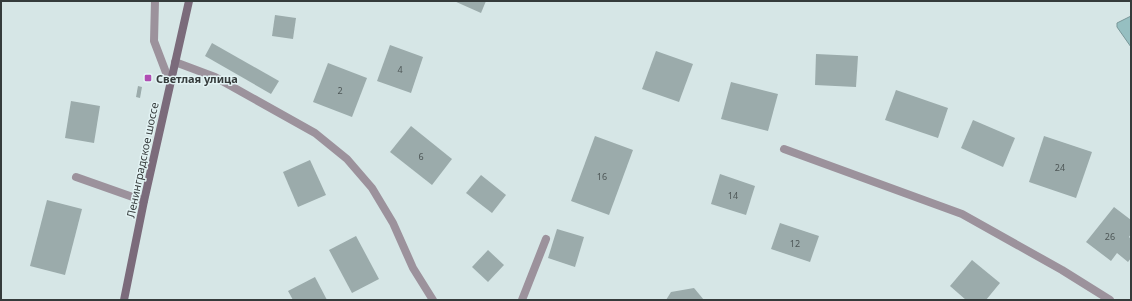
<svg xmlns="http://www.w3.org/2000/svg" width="1132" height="301" viewBox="0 0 1132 301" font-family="'Noto Sans',sans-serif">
	<rect width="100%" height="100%" fill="#d6e6e6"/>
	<polygon fill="#96bfc1" stroke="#799799" points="1131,16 1131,47 1117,27 1117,23"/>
	<g fill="#9babab">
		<polygon points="454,1 486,1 481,13"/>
		<polygon points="275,15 296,18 293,39 272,36"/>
		<polygon points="212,43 279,81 271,94 205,56"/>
		<polygon points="390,45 423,57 411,93 377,81"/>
		<polygon points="656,51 693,64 679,102 642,89"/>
		<polygon points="816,54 858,56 856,87 815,85"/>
		<polygon points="328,63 367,78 352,117 313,102"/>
		<polygon points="731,82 778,94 768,131 721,119"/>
		<polygon points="138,86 142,87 140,98 136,97"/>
		<polygon points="896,90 948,108 938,138 885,120"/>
		<polygon points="71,101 100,106 94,143 65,138"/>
		<polygon points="973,120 1015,138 1003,167 961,148"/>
		<polygon points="411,126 452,159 432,185 390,152"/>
		<polygon points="595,136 633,150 609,215 571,201"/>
		<polygon points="1044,136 1092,152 1076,198 1029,182"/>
		<polygon points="310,160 326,195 298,207 283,172"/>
		<polygon points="720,174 755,186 746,215 711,204"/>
		<polygon points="481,175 506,195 492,213 466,193"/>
		<polygon points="47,200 82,209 65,275 30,266"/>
		<polygon points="1114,207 1131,220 1131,234 1129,237 1131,239 1131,258 1128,262 1117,253 1111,261 1086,242"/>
		<polygon points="780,223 819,236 810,262 771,249"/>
		<polygon points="557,229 584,237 575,267 548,258"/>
		<polygon points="356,236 379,279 352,293 329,250"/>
		<polygon points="488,250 504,265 488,282 472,267"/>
		<polygon points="972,260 1000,283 986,300 966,300 950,286"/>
		<polygon points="315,277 327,300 293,300 288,291"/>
		<polygon points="694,288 704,300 666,300 671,292"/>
	</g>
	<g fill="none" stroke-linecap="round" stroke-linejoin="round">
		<g stroke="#9c929c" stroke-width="8">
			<polyline points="76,177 144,201"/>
			<polyline points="522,300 546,239"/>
		</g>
		<g stroke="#9c929c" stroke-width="8">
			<polyline points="155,1 154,41 170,83"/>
			<polyline points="175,62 215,77 315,133 347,159 372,188 393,223 413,268 433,300"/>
			<polyline points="784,149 962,214 1062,270 1110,300"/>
		</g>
		<polyline stroke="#7b6b7b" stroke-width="8" points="124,300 144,201 189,1"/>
	</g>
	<rect fill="#b04db3" stroke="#e3f3f4" stroke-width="1.5" x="144" y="74" width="8" height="8" rx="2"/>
	<g text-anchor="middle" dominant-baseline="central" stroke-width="3" stroke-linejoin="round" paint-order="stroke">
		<g font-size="9" fill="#4e5757">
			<text x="400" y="69">4</text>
			<text x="340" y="90">2</text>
			<text x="421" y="156">6</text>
			<text x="1060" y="167">24</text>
			<text x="602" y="176">16</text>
			<text x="733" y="195">14</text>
			<text x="1110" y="236">26</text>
			<text x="795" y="243">12</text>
		</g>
		<g font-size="11" font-weight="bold" fill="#353b3b" stroke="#e3f3f4" text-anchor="start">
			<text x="156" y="78">Светлая улица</text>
		</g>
		<g font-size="11" fill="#353b3b" stroke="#e3f3f4">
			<text transform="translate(142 160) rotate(-78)">Ленинградское шоссе</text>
		</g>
	</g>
	<rect width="1132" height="301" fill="none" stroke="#353b3b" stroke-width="4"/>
</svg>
